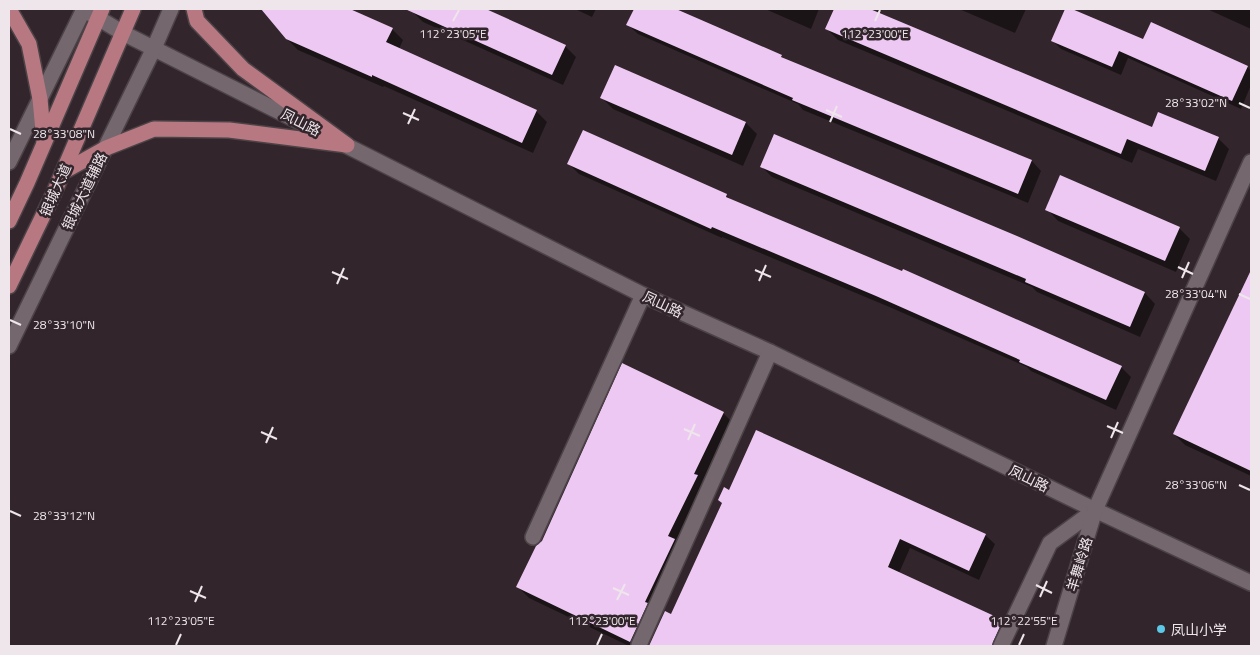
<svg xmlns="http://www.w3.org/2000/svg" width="1260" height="655" viewBox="0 0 1260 655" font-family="'Titillium Web','Noto Sans SC',sans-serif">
	<rect width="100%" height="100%" fill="#32262c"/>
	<g fill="#0007">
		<polygon points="267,9 347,9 392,29 403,40 399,49 536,111 547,122 533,153 384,86 383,87 298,50 286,38 270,18"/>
		<polygon points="413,9 483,9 565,46 576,57 563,85 423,22 412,11"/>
		<polygon points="575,9 596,9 592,17"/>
		<polygon points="635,9 673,9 781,56 784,59 1032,161 1041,171 1028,203 803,110 798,104 638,34 628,25"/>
		<polygon points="765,9 819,9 811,29"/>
		<polygon points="836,9 867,9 1152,129 1218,138 1229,149 1216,181 1138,149 1132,163 838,40 827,29"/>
		<polygon points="959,9 1026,9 1015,33"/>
		<polygon points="1066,9 1069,9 1144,41 1247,67 1251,71 1251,85 1241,109 1128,58 1121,75 1061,49 1052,40"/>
		<polygon points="1207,9 1251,9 1251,29"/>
		<polygon points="602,98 746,123 757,134 743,166 613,109"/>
		<polygon points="569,164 726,195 731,200 1121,367 1131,377 1116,410 1031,371 1027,367 887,306 722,237 722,238 579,174"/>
		<polygon points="762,167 1017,237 1145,293 1155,304 1140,337 1037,292 1032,287 772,177"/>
		<polygon points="1047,209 1179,228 1190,239 1176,272 1058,221"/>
		<polygon points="1251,274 1251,476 1185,445 1174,434"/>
		<polygon points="723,413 734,424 644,646 629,646 529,598 518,587"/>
		<polygon points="729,491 985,535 995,544 979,580 910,548 899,573 1002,622 1012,631 1005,646 650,646 665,612 671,615 723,504 719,500"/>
	</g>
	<g fill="#edc8f3">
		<polygon points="261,9 350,9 393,28 386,42 537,110 522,143 372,75 372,77 286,39"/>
		<polygon points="405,9 486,9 566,45 552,75"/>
		<polygon points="634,9 676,9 782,55 781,57 1032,160 1018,194 792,100 793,98 626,25"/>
		<polygon points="834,9 870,9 1152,127 1158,112 1219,137 1205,171 1127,139 1121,154 825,29"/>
		<polygon points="1065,9 1072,9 1143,39 1151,22 1248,66 1232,101 1119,51 1112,67 1051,41"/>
		<polygon points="615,65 746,122 732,155 600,98"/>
		<polygon points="583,130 727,194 726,197 902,271 903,269 1122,366 1106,400 1019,362 1020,360 876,296 712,227 711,229 567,164"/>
		<polygon points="774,134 1017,236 1145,292 1130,327 1025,282 1026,279 760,167"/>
		<polygon points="1060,175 1180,227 1165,261 1045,210"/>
		<polygon points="1251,270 1251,471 1173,434"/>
		<polygon points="622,363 724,412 694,474 698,475 668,536 675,539 645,602 648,603 630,642 516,587 536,546 542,541"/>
		<polygon points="756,430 986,534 969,571 900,539 888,567 1003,620 993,642 992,646 649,646 665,611 671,614 722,503 718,500 724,487 729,490"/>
	</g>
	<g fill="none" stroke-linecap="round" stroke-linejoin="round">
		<g stroke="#4c4347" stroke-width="18">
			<g id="minor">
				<polyline points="83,9 123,33 643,295 770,352 1095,510 1251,583"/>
				<polyline points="9,162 84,9"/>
				<polyline points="9,346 154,48 171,9"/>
				<polyline points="533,537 643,295"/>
				<polyline points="639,645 770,352"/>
				<polyline points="1001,646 1050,543 1095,510"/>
				<polyline points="1054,646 1095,510 1251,162"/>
			</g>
		</g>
		<g stroke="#4c4347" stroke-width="18">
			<g id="major">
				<polyline points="9,9 29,44 40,99 44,141"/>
				<polyline points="63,172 106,148 154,129 229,130 347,145 243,69 197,21 194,9"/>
				<polyline points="9,221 27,183 102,9"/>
				<polyline points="9,286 53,195 133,9"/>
			</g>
		</g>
		<use href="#minor" stroke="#75676e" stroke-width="15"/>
		<use href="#major" stroke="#b77882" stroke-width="15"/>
	</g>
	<path fill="none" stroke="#eee6ea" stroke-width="2" d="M453 21 459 10M875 21 880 10M1239 103 1250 108M826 110 842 117M403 113 419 120M830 122 837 106M408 124 415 109M10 129 21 134M1178 267 1193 274M755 270 771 277M332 272 348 279M1182 278 1189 262M759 281 766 265M337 284 344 268M1239 294 1250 299M10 320 21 325M1107 426 1123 433M684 429 700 436M261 432 277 439M1111 438 1118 422M688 440 695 424M266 443 273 427M1239 485 1250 490M10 511 21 516M1036 585 1052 593M613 588 629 595M190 591 206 598M1040 597 1047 581M617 600 625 584M195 602 202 586M176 645 181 634M597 645 602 634M1019 645 1024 634"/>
	<circle fill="#5bc8e7" stroke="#32262c" stroke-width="2" cx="1161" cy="629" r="5"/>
	<g text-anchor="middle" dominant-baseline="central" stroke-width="5" stroke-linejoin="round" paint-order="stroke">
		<g font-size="14" fill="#eee6ea" stroke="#32262c">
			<text transform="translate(301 122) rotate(27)">凤山路</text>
			<text transform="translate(55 190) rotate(-66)">银城大道</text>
			<text transform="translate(84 191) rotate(-64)">银城大道辅路</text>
			<text transform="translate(663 304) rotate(25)">凤山路</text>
			<text transform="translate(1029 478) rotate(26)">凤山路</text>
			<text transform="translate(1079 564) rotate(-73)">羊舞岭路</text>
		</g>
		<g font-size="14" fill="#eee6ea" stroke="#32262c" text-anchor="start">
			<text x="1171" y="629">凤山小学</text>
		</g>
	</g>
	<g font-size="12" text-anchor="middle" fill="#eee6ea" stroke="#32262c" stroke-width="5" stroke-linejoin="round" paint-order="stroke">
		<text x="453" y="38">112°23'05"E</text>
		<text x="875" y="38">112°23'00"E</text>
		<text x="1196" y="107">28°33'02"N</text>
		<text x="64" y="138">28°33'08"N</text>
		<text x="1196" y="298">28°33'04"N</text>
		<text x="64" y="329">28°33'10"N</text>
		<text x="1196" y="489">28°33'06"N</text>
		<text x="64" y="520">28°33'12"N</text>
		<text x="181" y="625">112°23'05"E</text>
		<text x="602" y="625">112°23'00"E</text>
		<text x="1024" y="625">112°22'55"E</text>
	</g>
	<rect width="1260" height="655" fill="none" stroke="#eee6ea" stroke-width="20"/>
</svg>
